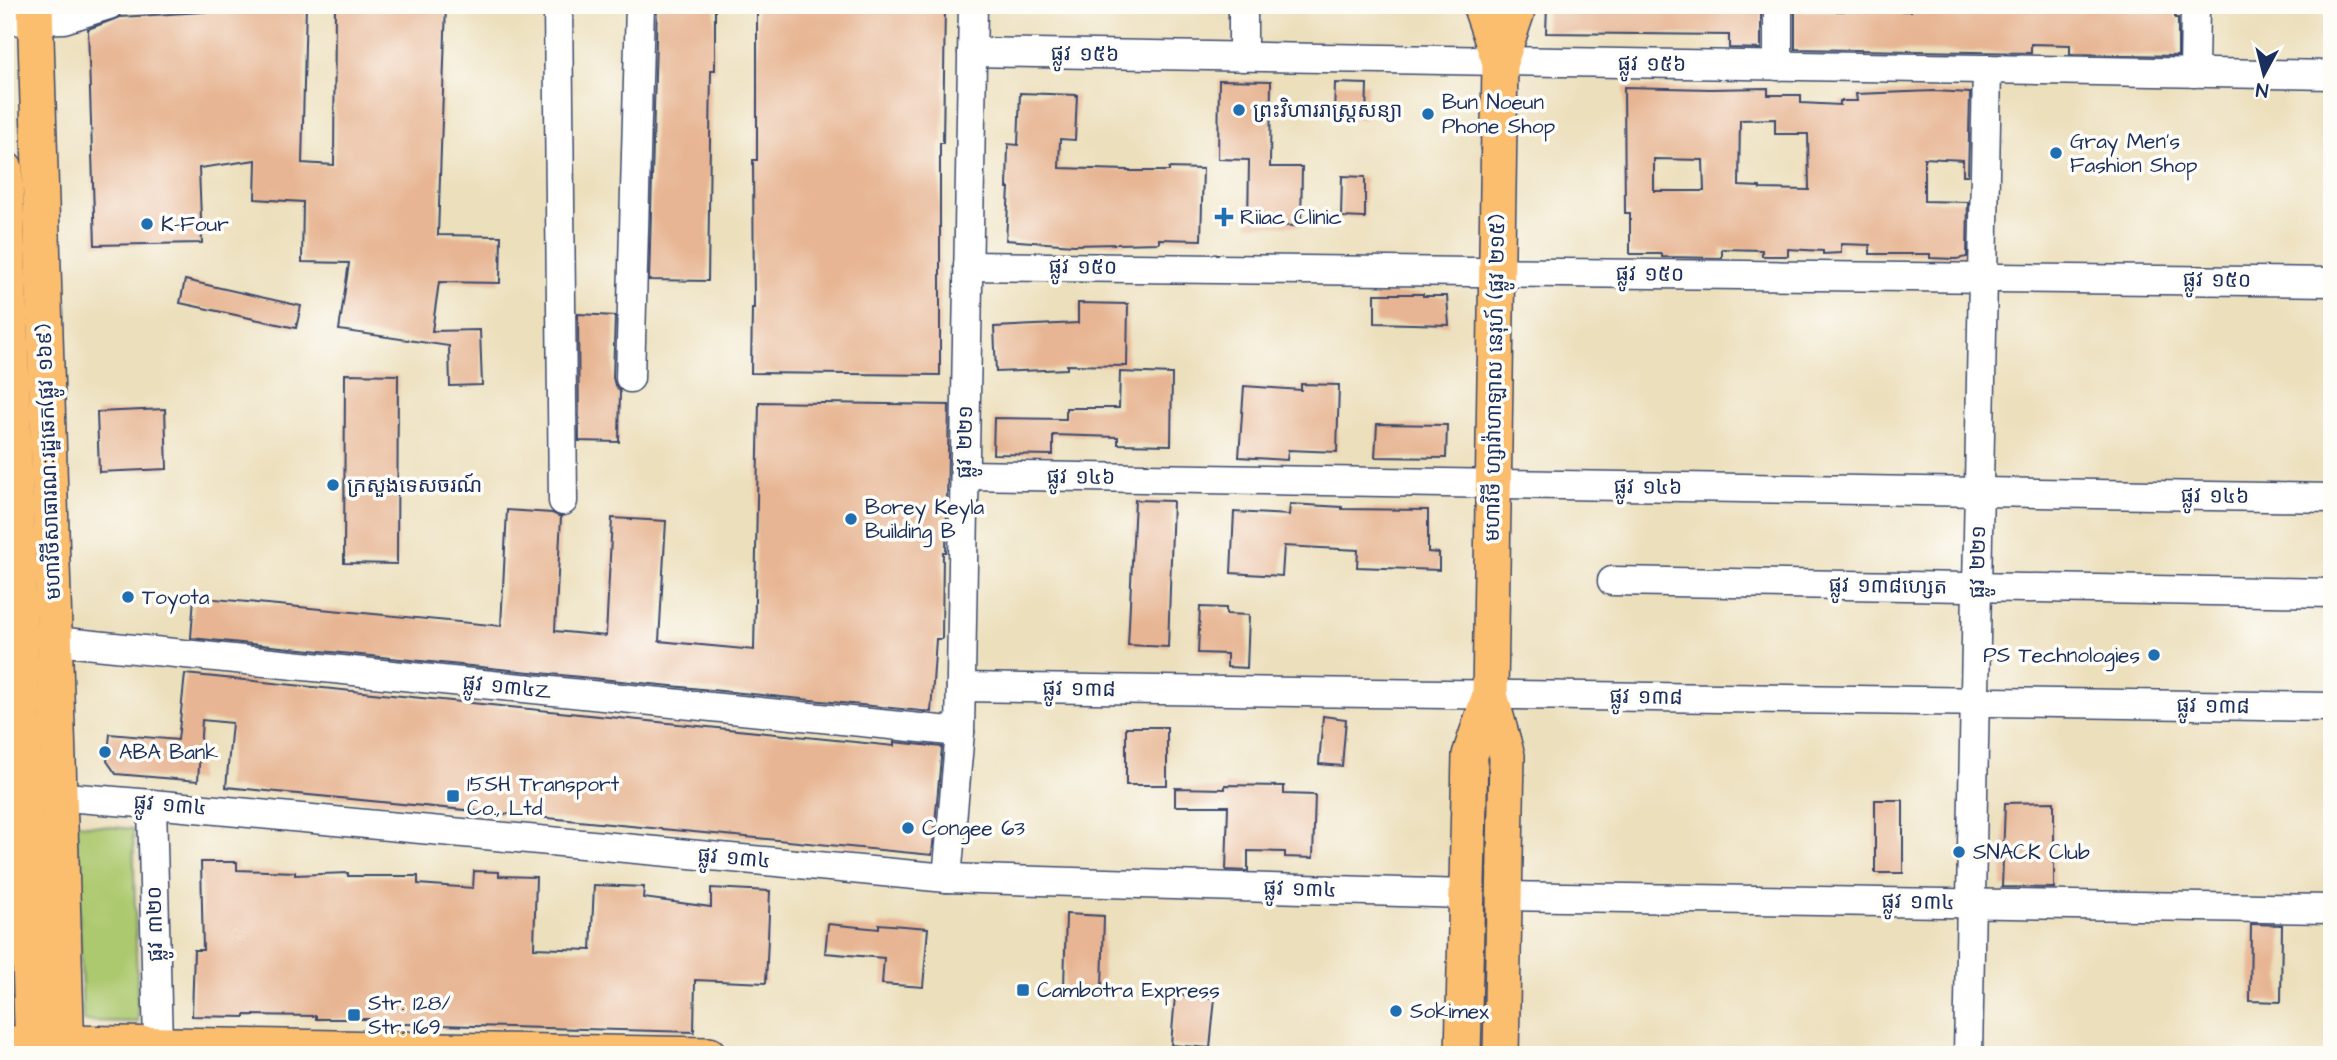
<svg xmlns="http://www.w3.org/2000/svg" width="2337" height="1060" viewBox="0 0 2337 1060" font-family="'Architects Daughter','Noto Sans Khmer',sans-serif">
	<rect width="100%" height="100%" fill="#fdfcf7"/>
	<filter id="ink" filterUnits="userSpaceOnUse"><feTurbulence type="fractalNoise" baseFrequency=".0143" numOctaves="2"/><feDisplacementMap in="SourceGraphic" scale="14" xChannelSelector="R" yChannelSelector="G"/><feConvolveMatrix kernelMatrix="1 2 1 2 8 2 1 2 1" color-interpolation-filters="sRGB"/></filter>
	<filter id="wash" filterUnits="userSpaceOnUse"><feTurbulence type="fractalNoise" baseFrequency=".00686" numOctaves="4" result="noise"/><feDisplacementMap in="SourceGraphic" scale="28" xChannelSelector="R" yChannelSelector="G"/><feGaussianBlur stdDeviation="1.57" result="paint"/><feColorMatrix in="noise" values="0 0 0 0 0 0 0 0 0 0 0 0 0 0 0 0 0 1.4 0 .05"/><feComposite in="paint" operator="in"/></filter>
	<g filter="url(#wash)">
		<rect width="100%" height="100%" fill="#ecdfbc"/>
		<polygon fill="#adc96f" stroke="#647c66" stroke-width="2" points="76,824 133,829 138,1022 83,1021"/>
		<g id="blocks">
			<g fill="#e7b593" fill-rule="evenodd">
				<polygon points="252,5 306,5 302,163 334,165 335,5 446,5 438,235 501,236 500,283 439,282 432,331 480,330 482,385 450,386 449,346 339,330 349,263 302,262 303,202 255,199 256,160 199,168 202,243 95,245 88,29 120,17 252,9"/>
				<polygon points="657,5 715,5 715,70 711,70 708,281 649,280"/>
				<polygon points="757,5 945,5 943,143 940,143 940,375 751,373 752,308 754,308 753,160 757,160"/>
				<polygon points="1547,5 1761,5 1761,49 1729,48 1729,35 1546,33"/>
				<polygon points="1849,5 1874,5 1874,10 1911,11 1911,5 2175,5 2175,18 2178,18 2178,56 2070,54 2070,45 2031,44 2031,53 1795,49 1795,11 1848,11"/>
				<polygon points="1219,80 1271,81 1270,167 1302,167 1301,226 1248,225 1249,160 1218,159"/>
				<polygon points="1335,83 1367,84 1366,119 1334,118"/>
				<path d="M1624 87 1710 89 1768 88V95H1801V103L1840 105V101H1857L1856 94 1934 91 1970 93 1968 175H1963V160L1924 158V201L1968 202 1967 257 1956 259 1930 258V254H1870V245L1841 244V253L1823 254V251L1788 249V256H1762V250L1722 249V258L1662 257V254H1630V213H1625ZM1775 119V134H1808L1809 190 1760 189V187L1739 186 1740 120ZM1654 159 1703 160 1704 191H1654Z"/>
				<polygon points="1020,93 1077,95 1075,140 1060,139 1059,168 1127,170 1127,171 1169,171 1169,168 1203,169 1201,240 1159,239 1159,243 1074,245 1006,240 1009,188 1007,188 1008,144 1018,145"/>
				<polygon points="1342,176 1365,177 1365,218 1341,217"/>
				<polygon points="185,280 301,306 296,328 180,303"/>
				<polygon points="1375,294 1423,294 1423,296 1447,296 1449,325 1375,323"/>
				<polygon points="1078,303 1128,304 1127,366 1067,365 1067,369 996,372 994,327 1078,323"/>
				<polygon points="578,314 615,316 613,378 615,385 620,391 619,442 579,441"/>
				<polygon points="1120,372 1172,374 1171,445 1118,444 1118,437 1053,435 1053,455 993,454 994,418 1066,419 1066,408 1119,408"/>
				<polygon points="345,374 398,375 397,564 344,563"/>
				<polygon points="1301,384 1339,385 1337,452 1288,450 1287,460 1239,457 1244,386 1301,390"/>
				<polygon points="759,402 949,405 946,552 943,552 942,639 936,639 931,712 191,638 194,597 501,626 507,510 552,513 561,517 555,631 606,636 612,518 666,521 659,641 754,650"/>
				<polygon points="165,409 167,469 99,472 97,412"/>
				<polygon points="1377,424 1447,425 1446,458 1375,457"/>
				<polygon points="1135,500 1173,501 1168,647 1128,645"/>
				<polygon points="1290,504 1342,507 1342,509 1428,510 1428,552 1439,553 1439,570 1357,567 1358,550 1284,546 1282,576 1231,573 1234,512 1289,515"/>
				<polygon points="1200,607 1226,608 1226,614 1249,615 1247,668 1227,667 1227,654 1198,653"/>
				<polygon points="185,674 894,746 894,742 942,747 932,855 226,787 232,723 202,720 198,781 116,774 107,761 110,734 178,740"/>
				<polygon points="1323,716 1346,719 1342,766 1319,764"/>
				<rect x="1126" y="727" width="41" height="58"/>
				<polygon points="1225,785 1284,786 1284,794 1315,795 1313,858 1285,857 1285,852 1248,851 1248,871 1226,870 1228,806 1175,806 1175,788 1225,789"/>
				<rect x="1875" y="800" width="28" height="73"/>
				<polygon points="2054,802 2054,888 2002,887 2005,803"/>
				<polygon points="201,862 237,862 237,870 295,872 295,875 348,873 348,876 418,876 418,884 473,888 474,871 499,872 499,876 536,877 534,948 591,950 594,885 644,887 643,898 711,907 711,888 770,891 766,983 695,980 694,1032 369,1023 369,1019 316,1019 316,1016 245,1015 245,1017 192,1016 194,950 203,950"/>
				<polygon points="1066,914 1104,916 1102,989 1064,988"/>
				<polygon points="828,924 879,929 879,924 928,928 923,987 882,984 884,958 825,953"/>
				<polygon points="2251,924 2282,925 2281,1002 2250,1001"/>
				<polygon points="1175,995 1215,998 1210,1048 1171,1045"/>
			</g>
		</g>
	</g>
	<g filter="url(#ink)">
		<use href="#blocks" fill-opacity="0" stroke="#3a496c" stroke-width="2"/>
		<g fill="none" stroke-linecap="round" stroke-linejoin="round">
			<g stroke="#3a496c" stroke-width="31">
				<g id="minor">
					<polyline points="558,5 563,501"/>
					<polyline points="5,21 64,19 109,5"/>
					<polyline points="972,52 2332,75"/>
					<polyline points="1243,57 1243,5"/>
					<polyline points="1778,66 1778,5"/>
					<polyline points="2194,73 2195,5"/>
					<polyline points="968,266 2332,282"/>
					<polyline points="630,378 640,5"/>
					<polyline points="965,475 2332,498"/>
					<polyline points="1612,581 2332,593"/>
					<polyline points="55,641 960,732"/>
					<polyline points="961,687 2332,707"/>
					<polyline points="5,795 41,795 152,804 947,878 1465,894"/>
					<polyline points="152,804 158,1045"/>
					<polyline points="947,878 960,732 973,5"/>
					<polyline points="1504,896 2332,909"/>
					<polyline points="1968,1055 1987,69"/>
				</g>
			</g>
			<g stroke="#3a496c" stroke-width="38">
				<g id="major">
					<polyline points="35,5 67,1055"/>
					<polyline points="1480,5 1500,62"/>
					<polyline points="5,169 33,1055"/>
					<polyline points="5,1044 67,1043 709,1055"/>
					<polyline points="1463,1055 1470,755 1490,695"/>
					<polyline points="1501,1055 1507,756 1490,695 1500,62 1519,5"/>
				</g>
			</g>
			<use href="#minor" stroke="#fff" stroke-width="28"/>
			<use href="#major" stroke="#fbbd6e" stroke-width="35"/>
		</g>
	</g>
	<g fill="#1f6fb2" stroke="#fdfcf7" stroke-width="2.5">
		<circle cx="1239" cy="110" r="7"/>
		<circle cx="1428" cy="114" r="7"/>
		<circle cx="2056" cy="153" r="7"/>
		<path d="M1220.5 206.5h7v7h7v7h-7v7h-7v-7h-7v-7h7z"/>
		<circle cx="147" cy="224" r="7"/>
		<circle cx="333" cy="485" r="7"/>
		<circle cx="851" cy="519" r="7"/>
		<circle cx="128" cy="597" r="7"/>
		<circle cx="2154" cy="655" r="7"/>
		<circle cx="105" cy="752" r="7"/>
		<rect x="446" y="789" width="14" height="14" rx="3.5"/>
		<circle cx="908" cy="828" r="7"/>
		<circle cx="1959" cy="852" r="7"/>
		<rect x="1016" y="983" width="14" height="14" rx="3.5"/>
		<circle cx="1396" cy="1011" r="7"/>
		<rect x="347" y="1008" width="14" height="14" rx="3.5"/>
	</g>
	<g text-anchor="middle" dominant-baseline="central" stroke-width="7" stroke-linejoin="round" paint-order="stroke">
		<g font-size="21" fill="#1b2f5e" stroke="#fdfcf7">
			<text transform="translate(1085 54) rotate(1)">ផ្លូវ ១៥៦</text>
			<text transform="translate(1652 64) rotate(1)">ផ្លូវ ១៥៦</text>
			<text transform="translate(1083 267) rotate(1)">ផ្លូវ ១៥០</text>
			<text transform="translate(1650 274) rotate(1)">ផ្លូវ ១៥០</text>
			<text transform="translate(2217 280) rotate(1)">ផ្លូវ ១៥០</text>
			<text transform="translate(1495 378) rotate(-89)">មហាវិថី ហ្សាវ៉ាហាឡាល នេរុហ៍ (ផ្លូវ ២១៥)</text>
			<text transform="translate(965 442) rotate(-89)">ផ្លូវ ២២១</text>
			<text transform="translate(49 462) rotate(-92)">មហាវិថីសាធារណៈរដ្ឋឆេក(ផ្លូវ ១៦៩)</text>
			<text transform="translate(1081 477) rotate(1)">ផ្លូវ ១៤៦</text>
			<text transform="translate(1648 487) rotate(1)">ផ្លូវ ១៤៦</text>
			<text transform="translate(2215 496) rotate(1)">ផ្លូវ ១៤៦</text>
			<text transform="translate(1978 562) rotate(-89)">ផ្លូវ ២២១</text>
			<text transform="translate(1888 586) rotate(1)">ផ្លូវ ១៣៨ហ្សេត</text>
			<text transform="translate(507 687) rotate(6)">ផ្លូវ ១៣៤Z</text>
			<text transform="translate(1079 689) rotate(1)">ផ្លូវ ១៣៨</text>
			<text transform="translate(1646 697) rotate(1)">ផ្លូវ ១៣៨</text>
			<text transform="translate(2213 706) rotate(1)">ផ្លូវ ១៣៨</text>
			<text transform="translate(170 805) rotate(5)">ផ្លូវ ១៣៤</text>
			<text transform="translate(734 858) rotate(5)">ផ្លូវ ១៣៤</text>
			<text transform="translate(1300 889) rotate(2)">ផ្លូវ ១៣៤</text>
			<text transform="translate(1918 902) rotate(1)">ផ្លូវ ១៣៤</text>
			<text transform="translate(155 924) rotate(-91)">ផ្លូវ ៣២០</text>
		</g>
		<g font-size="21" fill="#1b2f5e" stroke="#fdfcf7" text-anchor="start">
			<text x="1442" y="102">Bun Noeun<tspan x="1442" dy="24">Phone Shop</tspan></text>
			<text x="1253" y="110">ព្រះវិហាររាស្ត្រសន្យា</text>
			<text x="2070" y="141">Gray Men's<tspan x="2070" dy="24">Fashion Shop</tspan></text>
			<text x="1240" y="217">Riiac Clinic</text>
			<text x="161" y="224">K-Four</text>
			<text x="347" y="485">ក្រសួងទេសចរណ៍</text>
			<text x="865" y="507">Borey Keyla<tspan x="865" dy="24">Building B</tspan></text>
			<text x="142" y="597">Toyota</text>
			<text x="2140" y="655" text-anchor="end">PS Technologies</text>
			<text x="119" y="752">ABA Bank</text>
			<text x="467" y="784">15SH Transport<tspan x="467" dy="24">Co., Ltd</tspan></text>
			<text x="922" y="828">Congee 63</text>
			<text x="1973" y="852">SNACK Club</text>
			<text x="1037" y="990">Cambotra Express</text>
			<text x="368" y="1003">Str. 128/<tspan x="368" dy="24">Str. 169</tspan></text>
			<text x="1410" y="1011">Sokimex</text>
		</g>
	</g>
	<rect width="2337" height="1060" fill="none" stroke="#fdfcf7" stroke-width="28"/>
	<g transform="translate(2264 74) rotate(187)" stroke="#fdfcf7" stroke-width="5" paint-order="stroke">
	<path d="M0-5L12 26L0 18L-12 26Z" fill="#1b2f5e"/>
	<text y="-10" font-size="19" font-weight="bold" text-anchor="middle" fill="#1b2f5e">N</text>
	</g>
</svg>
